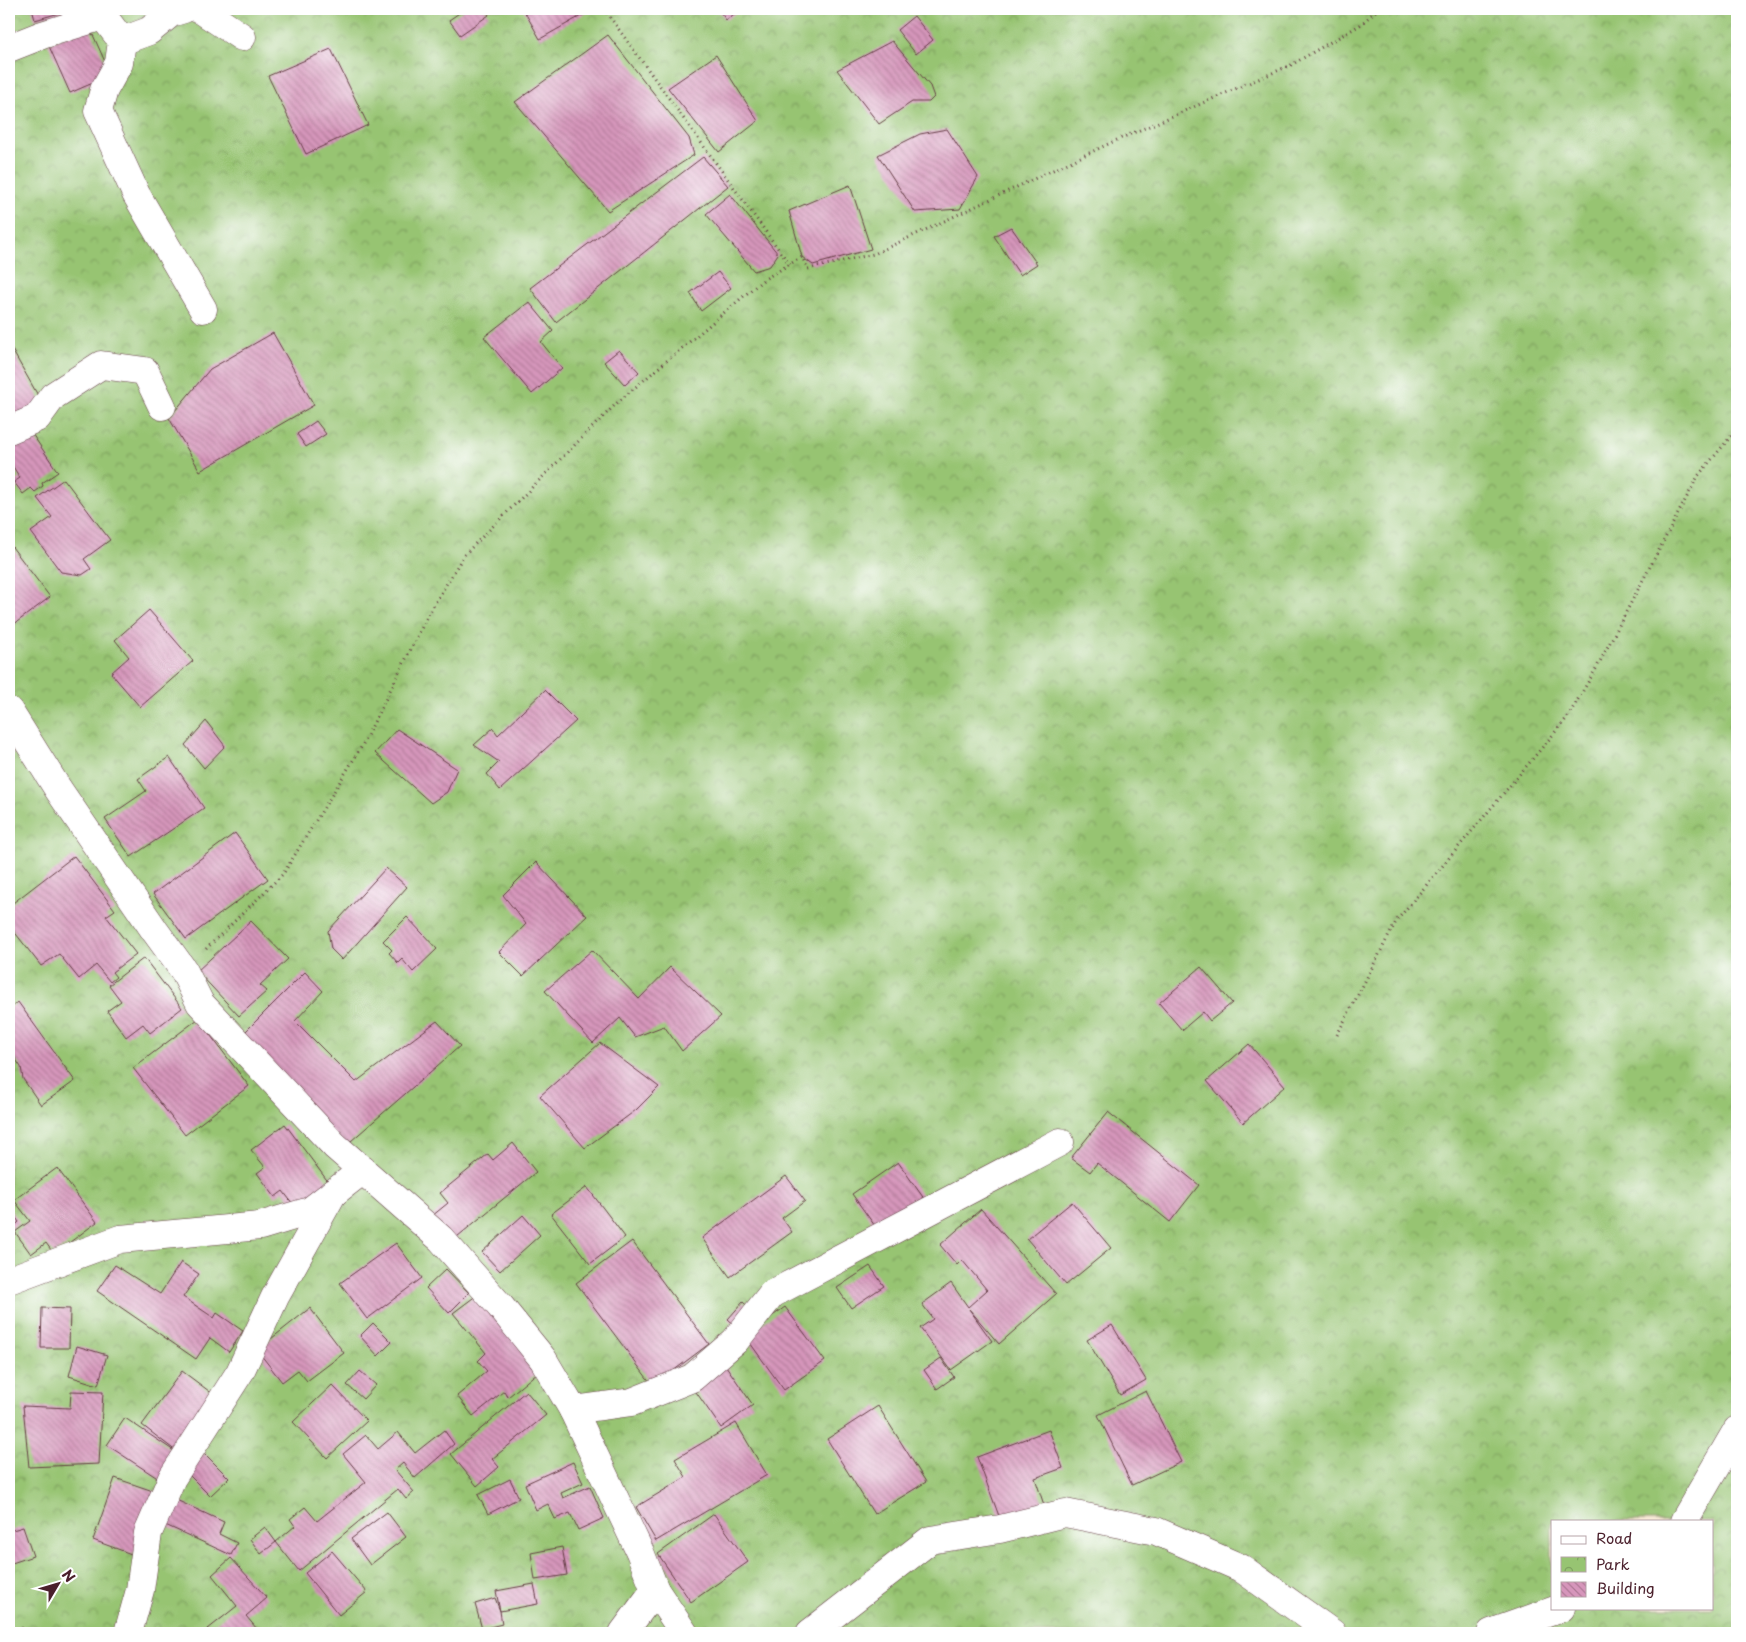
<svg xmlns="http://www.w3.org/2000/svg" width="1746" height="1642" viewBox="0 0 1746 1642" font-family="'Playpen Sans',sans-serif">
	<defs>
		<pattern id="park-crowns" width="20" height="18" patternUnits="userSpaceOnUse" patternTransform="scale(1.25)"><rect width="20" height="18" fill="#97c472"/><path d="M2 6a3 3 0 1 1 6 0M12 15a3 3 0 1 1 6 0" fill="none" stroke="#7d9f5e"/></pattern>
		<pattern id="building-back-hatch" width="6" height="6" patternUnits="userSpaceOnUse" patternTransform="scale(1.25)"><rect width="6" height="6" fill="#d696bb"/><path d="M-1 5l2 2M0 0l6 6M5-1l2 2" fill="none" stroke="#b07a98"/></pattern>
	</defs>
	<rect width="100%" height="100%" fill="#fff"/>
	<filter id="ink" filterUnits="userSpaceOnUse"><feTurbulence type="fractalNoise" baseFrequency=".02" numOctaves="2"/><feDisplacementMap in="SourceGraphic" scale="10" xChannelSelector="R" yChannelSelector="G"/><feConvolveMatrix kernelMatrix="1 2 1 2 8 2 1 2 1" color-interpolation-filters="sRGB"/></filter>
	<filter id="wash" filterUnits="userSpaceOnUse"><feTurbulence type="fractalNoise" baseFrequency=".0096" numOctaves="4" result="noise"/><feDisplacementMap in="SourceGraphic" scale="20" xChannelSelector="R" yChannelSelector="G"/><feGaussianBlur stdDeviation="1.12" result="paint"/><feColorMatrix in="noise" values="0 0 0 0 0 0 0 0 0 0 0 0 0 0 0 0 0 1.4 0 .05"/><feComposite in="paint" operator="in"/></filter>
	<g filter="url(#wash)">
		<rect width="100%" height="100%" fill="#f6e6d0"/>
		<path fill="url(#park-crowns)" stroke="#70724e" fill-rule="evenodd" d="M9 9H1737V1633H9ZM1552 1521H1712V1608H1552Z"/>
		<g id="blocks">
			<g fill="url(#building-back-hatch)">
				<polygon points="32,9 73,9 35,20"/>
				<polygon points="465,9 485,9 489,15 460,35 449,20"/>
				<polygon points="523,9 586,9 588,12 540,39"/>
				<polygon points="718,9 741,9 726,20"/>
				<polygon points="914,16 933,40 916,54 897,30"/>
				<polygon points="9,21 17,41 9,44"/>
				<polygon points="89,26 111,75 70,93 48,44"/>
				<polygon points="608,35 689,138 694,155 608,211 515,102"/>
				<polygon points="892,41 930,86 934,97 929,102 912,102 879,124 837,70"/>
				<polygon points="331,49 368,125 306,154 268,76"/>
				<polygon points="716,55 758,121 719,152 668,88"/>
				<polygon points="947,129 978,177 960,209 915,212 878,155 920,134"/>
				<polygon points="703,157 728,186 556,322 530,288"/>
				<polygon points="850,185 871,249 813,265 802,257 789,211"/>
				<polygon points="730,194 778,254 770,266 754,271 706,214"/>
				<polygon points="1011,227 1037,264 1020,275 994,236"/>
				<polygon points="718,272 731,288 701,311 690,293"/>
				<polygon points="529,302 553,331 541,342 562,368 532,394 484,337"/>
				<polygon points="273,333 314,405 200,471 169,418 210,369"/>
				<polygon points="11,348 44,406 9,426 9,350"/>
				<polygon points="619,350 639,372 625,385 604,362"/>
				<polygon points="316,421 326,434 306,447 297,434"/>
				<polygon points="28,428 58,472 42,483 43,486 35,492 31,488 23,494 14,482 20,478 9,460 9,441"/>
				<polygon points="64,479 110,540 84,559 91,569 82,575 61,572 31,532 52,517 37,498"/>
				<polygon points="9,543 50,597 9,628"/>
				<polygon points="149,610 193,661 140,707 111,673 129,657 115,640"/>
				<polygon points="545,690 576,721 500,790 487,774 499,762 474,745 493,728 498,735"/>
				<polygon points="206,721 225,746 204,768 185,745"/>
				<polygon points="397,729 457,769 447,792 431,803 375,753"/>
				<polygon points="9,744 14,754 9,757"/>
				<polygon points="169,757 204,808 131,857 105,819 146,791 138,779"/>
				<polygon points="235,833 268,879 186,939 153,894"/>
				<polygon points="74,856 115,910 106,916 136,954 112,972 116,977 110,982 96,965 79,979 59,954 41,966 9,925 9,906"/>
				<polygon points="536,862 587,916 523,976 499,952 526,924 503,895"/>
				<polygon points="386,868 407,887 342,960 331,949 328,931"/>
				<polygon points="407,917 437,949 413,972 402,959 398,963 389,953 392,950 383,941"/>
				<polygon points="251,921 288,959 260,985 267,991 239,1016 197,971"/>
				<polygon points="592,950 639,999 670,967 721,1016 682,1051 664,1026 635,1037 620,1018 593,1043 545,991"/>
				<polygon points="144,958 182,1008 150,1033 143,1024 126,1037 107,1011 121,1001 109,985"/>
				<polygon points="1201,967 1232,1003 1210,1021 1203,1012 1182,1030 1159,1003"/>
				<polygon points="305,972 323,991 295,1021 356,1082 437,1021 460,1046 343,1148 242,1035"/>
				<polygon points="18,1002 75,1081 41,1105 23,1079 21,1067 14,1057 9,1061 9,1009"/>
				<polygon points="198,1019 249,1086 185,1135 133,1068"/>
				<polygon points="600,1043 659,1087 636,1110 585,1148 540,1096"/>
				<polygon points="1249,1044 1285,1086 1243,1123 1207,1081"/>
				<polygon points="1108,1112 1199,1185 1170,1222 1097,1163 1090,1172 1071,1158"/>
				<polygon points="285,1124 329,1183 296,1208 283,1191 275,1197 257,1173 265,1167 251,1150"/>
				<polygon points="513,1143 536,1172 452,1241 432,1216 448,1203 440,1193 488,1154 493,1160"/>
				<polygon points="898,1162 925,1200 880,1233 852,1194"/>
				<polygon points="57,1168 97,1222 54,1254 46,1243 31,1254 15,1232 30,1221 14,1200"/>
				<polygon points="786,1176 805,1201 782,1218 792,1232 730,1277 702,1238"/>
				<polygon points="587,1187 625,1237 590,1264 551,1214"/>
				<polygon points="1072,1202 1111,1248 1066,1285 1027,1239"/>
				<polygon points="9,1208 19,1222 9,1231"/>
				<polygon points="981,1209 1056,1294 999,1344 969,1309 992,1341 951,1370 920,1328 933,1319 922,1304 951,1283 968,1307 987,1290 962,1260 957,1265 940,1245"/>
				<polygon points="523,1215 540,1235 500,1271 482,1252"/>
				<polygon points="632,1241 709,1344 653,1386 576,1283"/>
				<polygon points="396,1243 422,1278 367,1319 340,1283"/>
				<polygon points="181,1262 199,1274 183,1297 214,1318 217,1313 243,1331 229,1352 210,1338 196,1359 97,1291 115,1265 160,1294"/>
				<polygon points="870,1266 884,1286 851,1308 837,1288"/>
				<polygon points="446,1269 469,1293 449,1313 426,1288"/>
				<polygon points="481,1292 544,1367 508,1397 504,1391 473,1416 457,1396 487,1371 478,1361 486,1353 453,1313"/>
				<polygon points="743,1302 754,1312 738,1328 728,1319"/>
				<polygon points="785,1307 825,1361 784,1390 745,1336"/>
				<polygon points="42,1308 70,1309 69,1348 41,1348"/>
				<polygon points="310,1308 344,1353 307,1381 298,1370 282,1382 257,1350"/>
				<polygon points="373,1323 392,1342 378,1356 360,1336"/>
				<polygon points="1112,1325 1146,1380 1120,1395 1087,1340"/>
				<polygon points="77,1346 107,1355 98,1385 69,1376"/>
				<polygon points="941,1358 954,1377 937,1389 924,1370"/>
				<polygon points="726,1366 753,1405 721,1428 694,1389"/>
				<polygon points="182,1371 217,1397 177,1452 142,1425"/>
				<polygon points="360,1371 376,1385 363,1399 347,1385"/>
				<polygon points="332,1385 367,1421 327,1458 293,1422"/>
				<polygon points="71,1391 103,1392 99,1464 29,1467 23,1406 70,1408"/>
				<polygon points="526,1391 546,1415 492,1459 499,1467 477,1486 451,1454"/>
				<polygon points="1146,1391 1181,1462 1132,1485 1098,1415"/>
				<polygon points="878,1406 926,1482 874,1514 827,1439"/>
				<polygon points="125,1418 180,1455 162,1481 107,1445"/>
				<polygon points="736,1423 767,1475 656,1541 636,1507 686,1477 675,1459"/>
				<polygon points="444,1430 454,1444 415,1478 403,1463 395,1470 414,1492 406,1499 398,1489 299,1571 276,1542 295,1526 290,1519 305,1507 317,1521 366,1482 343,1454 366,1435 378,1449 398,1432 415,1453"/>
				<polygon points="1049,1430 1063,1468 1035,1478 1045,1508 1002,1524 977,1457"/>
				<polygon points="204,1453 229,1478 210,1496 185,1471"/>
				<polygon points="573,1462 583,1483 561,1493 563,1498 590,1486 604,1518 578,1530 570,1513 555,1519 548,1504 536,1510 525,1484"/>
				<polygon points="115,1478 156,1492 134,1555 93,1540"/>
				<polygon points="510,1479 519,1498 488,1514 478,1495"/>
				<polygon points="172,1498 224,1522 219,1534 237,1543 231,1555 161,1523"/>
				<polygon points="387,1512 406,1537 370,1565 351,1539"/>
				<polygon points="714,1514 748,1562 691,1602 658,1554"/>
				<polygon points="23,1527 33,1556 9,1564 9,1531"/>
				<polygon points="265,1527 276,1542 261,1554 250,1539"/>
				<polygon points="562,1547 567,1575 535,1580 531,1553"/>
				<polygon points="332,1551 367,1592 339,1615 305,1573"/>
				<polygon points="231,1558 267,1598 246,1616 257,1629 252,1633 203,1633 237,1606 212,1575"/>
				<polygon points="534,1584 538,1604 500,1611 502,1624 482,1629 475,1604 495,1598 500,1611 496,1591"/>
				<polygon points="22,1627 28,1633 15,1633"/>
			</g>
		</g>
	</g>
	<g filter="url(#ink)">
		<use href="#blocks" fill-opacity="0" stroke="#643d44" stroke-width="1"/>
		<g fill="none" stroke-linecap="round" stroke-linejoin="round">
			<g stroke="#643d44" stroke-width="29">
				<g id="minor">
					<polyline points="200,9 242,37"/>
					<polyline points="122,41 149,31 171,13 184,9"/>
					<polyline points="9,48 42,35 103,16 122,41 119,63 104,90 98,111 136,194 203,309"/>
					<polyline points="9,430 37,418 53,396 101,365 145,371 162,406"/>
					<polyline points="9,1280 120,1239 260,1226 310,1211 363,1170"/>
					<polyline points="573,1410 632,1402 692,1378 735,1341 772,1294 1060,1142"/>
					<polyline points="1684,1521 1737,1430"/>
					<polyline points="128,1633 140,1590 148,1533 172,1478 240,1372 275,1297 333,1193"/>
					<polyline points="623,1633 655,1590"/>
					<polyline points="810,1633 930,1540 1000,1529 1065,1513 1156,1531 1241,1568 1332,1633"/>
					<polyline points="1491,1633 1561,1608"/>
				</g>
			</g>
			<g stroke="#643d44" stroke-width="29">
				<polyline id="tertiary" points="9,711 58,789 155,931 184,971 200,1003 335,1146 441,1239 500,1306 543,1359 573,1410 640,1552 655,1590 684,1633"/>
			</g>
			<g stroke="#643d44" stroke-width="3" stroke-dasharray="1 4" stroke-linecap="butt">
				<polyline points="604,9 790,265"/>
				<polyline points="206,949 283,874 362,746 429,613 464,555 619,401 763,280 802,257 808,269 874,254 1119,139 1291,65 1360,25 1378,9"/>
				<polyline points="1337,1035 1397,920 1567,718 1597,667 1698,476 1737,429"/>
			</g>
			<use href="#minor" stroke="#fff" stroke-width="28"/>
			<use href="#tertiary" stroke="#fff" stroke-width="28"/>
		</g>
	</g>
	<rect width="1746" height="1642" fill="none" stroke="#fff" stroke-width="30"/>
	<rect x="1551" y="1520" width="162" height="90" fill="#ffffff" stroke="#b7a5aa"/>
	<rect x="1561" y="1536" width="25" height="8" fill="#ffffff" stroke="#b7a5aa"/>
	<text x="1596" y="1544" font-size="15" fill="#4a1f2b">Road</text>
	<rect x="1561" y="1557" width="25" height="15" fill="url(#park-crowns)" stroke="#b7a5aa"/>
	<text x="1596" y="1570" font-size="15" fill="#4a1f2b">Park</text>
	<rect x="1561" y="1582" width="25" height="15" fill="url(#building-back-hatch)" stroke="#b7a5aa"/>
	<text x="1596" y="1594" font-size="15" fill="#4a1f2b">Building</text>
	<g transform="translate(58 1584) rotate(52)" stroke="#ffffff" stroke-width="4" paint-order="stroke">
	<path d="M0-4L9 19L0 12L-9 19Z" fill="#4a1f2b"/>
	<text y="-8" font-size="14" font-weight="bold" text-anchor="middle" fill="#4a1f2b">N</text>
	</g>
</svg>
